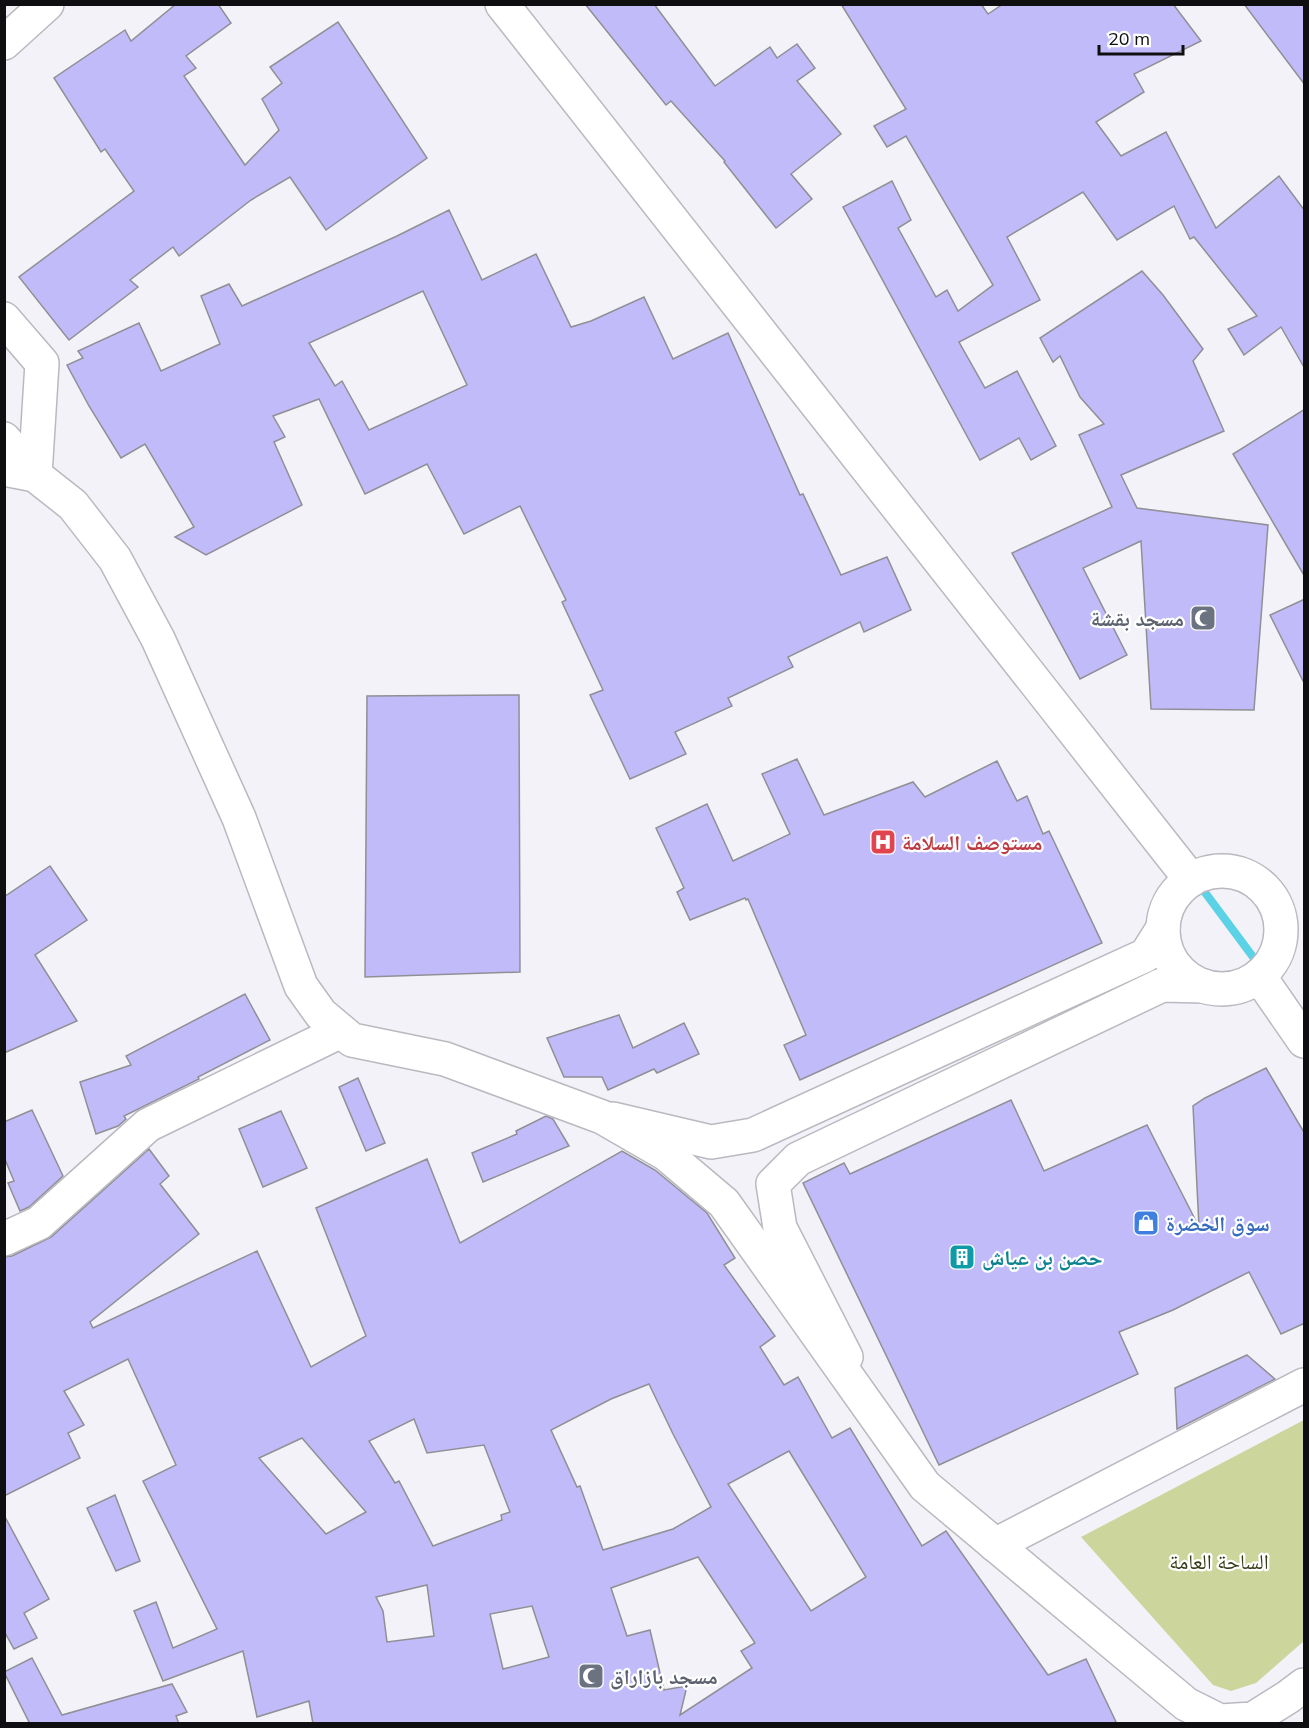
<svg xmlns="http://www.w3.org/2000/svg" width="1309" height="1728" viewBox="0 0 1309 1728" font-family="Mulish,'Noto Naskh Arabic',sans-serif">
	<rect width="100%" height="100%" fill="#f3f2f8"/>
	<polygon fill="#ccd69c" points="1304,1420 1304,1641 1256,1683 1231,1691 1213,1685 1081,1537"/>
	<g fill="none" stroke-linecap="round" stroke-linejoin="round">
		<polyline stroke="#5cd2e6" stroke-width="8" points="1198,883 1262,969"/>
	</g>
	<g fill="#c1bbf9" stroke="#8f8f95" stroke-width="1.5" fill-rule="evenodd">
		<polygon points="176,4 218,4 231,23 186,56 196,68 184,76 245,165 279,130 262,99 282,83 270,67 338,22 427,158 326,230 290,177 251,200 179,256 173,247 130,280 138,287 69,340 19,277 134,191 105,149 101,152 54,78 125,30 131,41"/>
		<polygon points="585,4 654,4 715,86 770,47 777,58 797,44 815,68 797,81 841,134 791,174 812,199 776,228 724,162 725,161 671,101 666,105"/>
		<polygon points="841,4 981,4 988,14 1003,4 1173,4 1201,41 1134,74 1144,92 1096,122 1121,156 1166,132 1216,228 1279,176 1305,211 1305,369 1281,327 1244,355 1228,329 1257,316 1194,237 1190,239 1174,206 1117,240 1083,192 1007,237 1040,300 959,342 985,388 1017,371 1056,446 1031,460 1019,438 980,460 843,207 892,181 911,220 898,228 936,297 947,290 958,311 993,285 906,136 887,147 874,126 906,109"/>
		<polygon points="1244,4 1305,4 1305,85"/>
		<path d="M449 210 482 280 536 254 571 327 591 321 644 297 673 359 728 333 800 495 803 494 841 575 887 557 911 610 864 632 860 622 788 657 793 667 728 698 732 706 675 732 686 754 630 779 590 695 603 690 562 602 566 600 520 506 464 534 427 464 365 494 319 399 273 416 285 437 274 442 302 505 206 555 175 537 194 527 145 444 121 458 89 406 67 365 83 358 78 351 139 323 161 371 220 344 201 296 229 284 242 306 397 236ZM423 291 467 385 369 430 342 381 335 386 309 343Z"/>
		<polygon points="1142,271 1163,295 1203,349 1193,361 1224,431 1121,475 1137,508 1268,525 1254,710 1151,709 1141,541 1083,568 1127,655 1080,679 1012,553 1112,507 1079,435 1104,424 1080,397 1060,356 1053,362 1040,338"/>
		<polygon points="1305,409 1305,577 1233,454"/>
		<polygon points="1305,599 1305,685 1270,615"/>
		<polygon points="519,695 520,972 365,977 367,696"/>
		<polygon points="797,759 824,815 913,782 925,797 997,761 1017,801 1027,796 1043,834 1049,831 1102,943 800,1080 784,1045 806,1035 748,899 746,900 745,898 690,920 677,892 684,888 656,828 707,804 733,861 790,834 762,774"/>
		<polygon points="50,866 87,920 35,955 77,1021 4,1053 4,897"/>
		<polygon points="245,994 270,1040 198,1077 199,1079 124,1116 126,1119 118,1126 96,1134 80,1082 131,1065 126,1056"/>
		<polygon points="619,1015 633,1048 684,1023 699,1054 657,1073 654,1069 608,1090 602,1077 564,1077 547,1038"/>
		<polygon points="1266,1068 1305,1134 1305,1323 1281,1334 1249,1272 1173,1310 1119,1332 1138,1374 939,1465 803,1183 844,1163 850,1174 1011,1100 1044,1171 1147,1125 1199,1227 1193,1106 1205,1098"/>
		<polygon points="358,1078 385,1143 366,1151 339,1087"/>
		<polygon points="32,1110 63,1176 29,1207 20,1211 8,1183 14,1181 4,1157 4,1122"/>
		<polygon points="281,1111 307,1168 263,1187 239,1129"/>
		<polygon points="546,1116 553,1119 569,1146 483,1182 472,1153 517,1134 516,1131"/>
		<path d="M149 1149 169 1176 160 1184 199 1234 90 1322 93 1328 257 1251 311 1367 366 1336 316 1208 427 1159 460 1243 622 1151 655 1170 707 1213 735 1258 724 1265 775 1336 760 1347 784 1385 798 1377 832 1438 850 1428 922 1546 946 1531 1048 1675 1086 1659 1117 1724H313L309 1701 257 1717 243 1651 163 1681 134 1611 156 1602 173 1648 217 1629 143 1481 176 1465 128 1359 64 1391 84 1425 68 1433 80 1458 4 1496V1257L12 1256 51 1237ZM649 1384 673 1434 711 1507 673 1529 603 1550 580 1486 577 1487 551 1430 611 1399ZM414 1419 427 1453 484 1445 510 1512 501 1515 502 1520 433 1546 399 1481 395 1483 369 1441ZM302 1438 366 1512 326 1534 259 1458ZM789 1451 866 1577 811 1611 728 1484ZM698 1557 755 1643 741 1651 752 1668 680 1715 687 1686 664 1690 650 1630 627 1636 611 1588ZM427 1585 434 1636 387 1642 383 1611 376 1597ZM532 1606 549 1657 503 1669 490 1614Z"/>
		<polygon points="1247,1355 1275,1379 1177,1429 1175,1388"/>
		<polygon points="115,1495 140,1561 116,1571 87,1508"/>
		<polygon points="4,1515 49,1599 24,1613 37,1638 14,1649 4,1631"/>
		<polygon points="32,1658 62,1715 172,1684 187,1712 176,1716 179,1724 30,1724 4,1672"/>
	</g>
	<g fill="none" stroke-linecap="round" stroke-linejoin="round">
		<g stroke="#bab9c0" stroke-width="36">
			<g id="minor">
				<polyline points="502,4 1191,880"/>
				<polyline points="4,43 47,4"/>
				<polyline points="4,319 42,363 35,475"/>
				<polyline points="4,439 35,475"/>
				<circle cx="1222" cy="930" r="59"/>
				<polyline points="1259,976 1304,1041"/>
				<polyline points="613,1119 711,1142 753,1135 1146,955 1163,928"/>
				<polyline points="4,1239 39,1223 148,1125 341,1031"/>
				<polyline points="846,1357 780,1228 773,1184 798,1159 1162,985 1204,986"/>
				<polyline points="995,1545 1304,1385"/>
			</g>
		</g>
		<g stroke="#bab9c0" stroke-width="36">
			<polyline id="secondary" points="4,469 35,475 73,505 115,559 158,639 239,818 301,986 321,1014 352,1040 445,1059 602,1117 666,1154 724,1203 925,1486 1186,1704 1220,1721 1253,1719 1288,1697 1304,1685"/>
		</g>
		<use href="#minor" stroke="#fff" stroke-width="33"/>
		<use href="#secondary" stroke="#fff" stroke-width="33"/>
	</g>
	<defs>
		<g id="mosque-square" transform="scale(1.35)"><rect x="-9" y="-9" width="18" height="18" rx="4" fill="#6b7280" stroke="#fff"/><path d="M3.5-4.9A6 6 0 1 0 3.5 4.9A5 5 0 1 1 3.5-4.9Z" fill="#fff"/></g>
		<g id="hospital-square" transform="scale(1.35)"><rect x="-9" y="-9" width="18" height="18" rx="4" fill="#e0444e" stroke="#fff"/><path d="M-5-5h3v3.5h4V-5h3V5h-3V1.5h-4V5h-3Z" fill="#fff"/></g>
		<g id="shop-square" transform="scale(1.35)"><rect x="-9" y="-9" width="18" height="18" rx="4" fill="#3f7fe0" stroke="#fff"/><path d="M-5-2.5h2.3a2.7 3.5 0 0 1 5.4 0H5L5.5 6h-11ZM-1.5-2.5h3a1.5 2.3 0 0 0-3 0Z" fill="#fff"/></g>
		<g id="building-square" transform="scale(1.35)"><rect x="-9" y="-9" width="18" height="18" rx="4" fill="#0f9aa8" stroke="#fff"/><path d="M-4-6H4V6H1V3H-1V6H-4ZM-2.5-4.3h1.7v1.8h-1.7ZM.8-4.3h1.7v1.8H.8ZM-2.5-1h1.7V.8h-1.7ZM.8-1h1.7V.8H.8Z" fill="#fff"/></g>
	</defs>
	<g fill-rule="evenodd">
		<use href="#mosque-square" x="1203" y="618"/>
		<use href="#hospital-square" x="883" y="842"/>
		<use href="#shop-square" x="1146" y="1223"/>
		<use href="#building-square" x="962" y="1257"/>
		<use href="#mosque-square" x="591" y="1676"/>
	</g>
	<g text-anchor="middle" dominant-baseline="central" stroke-width="4.5" stroke-linejoin="round" paint-order="stroke">
		<g font-size="21" font-weight="bold" fill="#5b616d" stroke="#fff" text-anchor="end">
			<text x="1184" y="618">مسجد بقشة</text>
			<text x="610" y="1676" text-anchor="start">مسجد بازاراق</text>
		</g>
		<g font-size="21" font-weight="bold" fill="#be3a42" stroke="#fff" text-anchor="start">
			<text x="902" y="842">مستوصف السلامة</text>
		</g>
		<g font-size="21" font-weight="bold" fill="#366cbe" stroke="#fff" text-anchor="start">
			<text x="1166" y="1223">سوق الخضرة</text>
		</g>
		<g font-size="21" font-weight="bold" fill="#0d838f" stroke="#fff" text-anchor="start">
			<text x="982" y="1257">حصن بن عياش</text>
		</g>
		<g font-size="21" fill="#363b17" stroke="#fff">
			<text x="1219" y="1561">الساحة العامة</text>
		</g>
	</g>
	<rect width="1309" height="1728" fill="none" stroke="#0f0f11" stroke-width="12"/>
	<path d="M1099 45v9h84v-9" fill="none" stroke="#0f0f11" stroke-width="3"/>
	<text x="1108" y="45" font-size="18" fill="#0f0f11" stroke="#ffffff" stroke-width="4.5" paint-order="stroke">20 m</text>
</svg>
